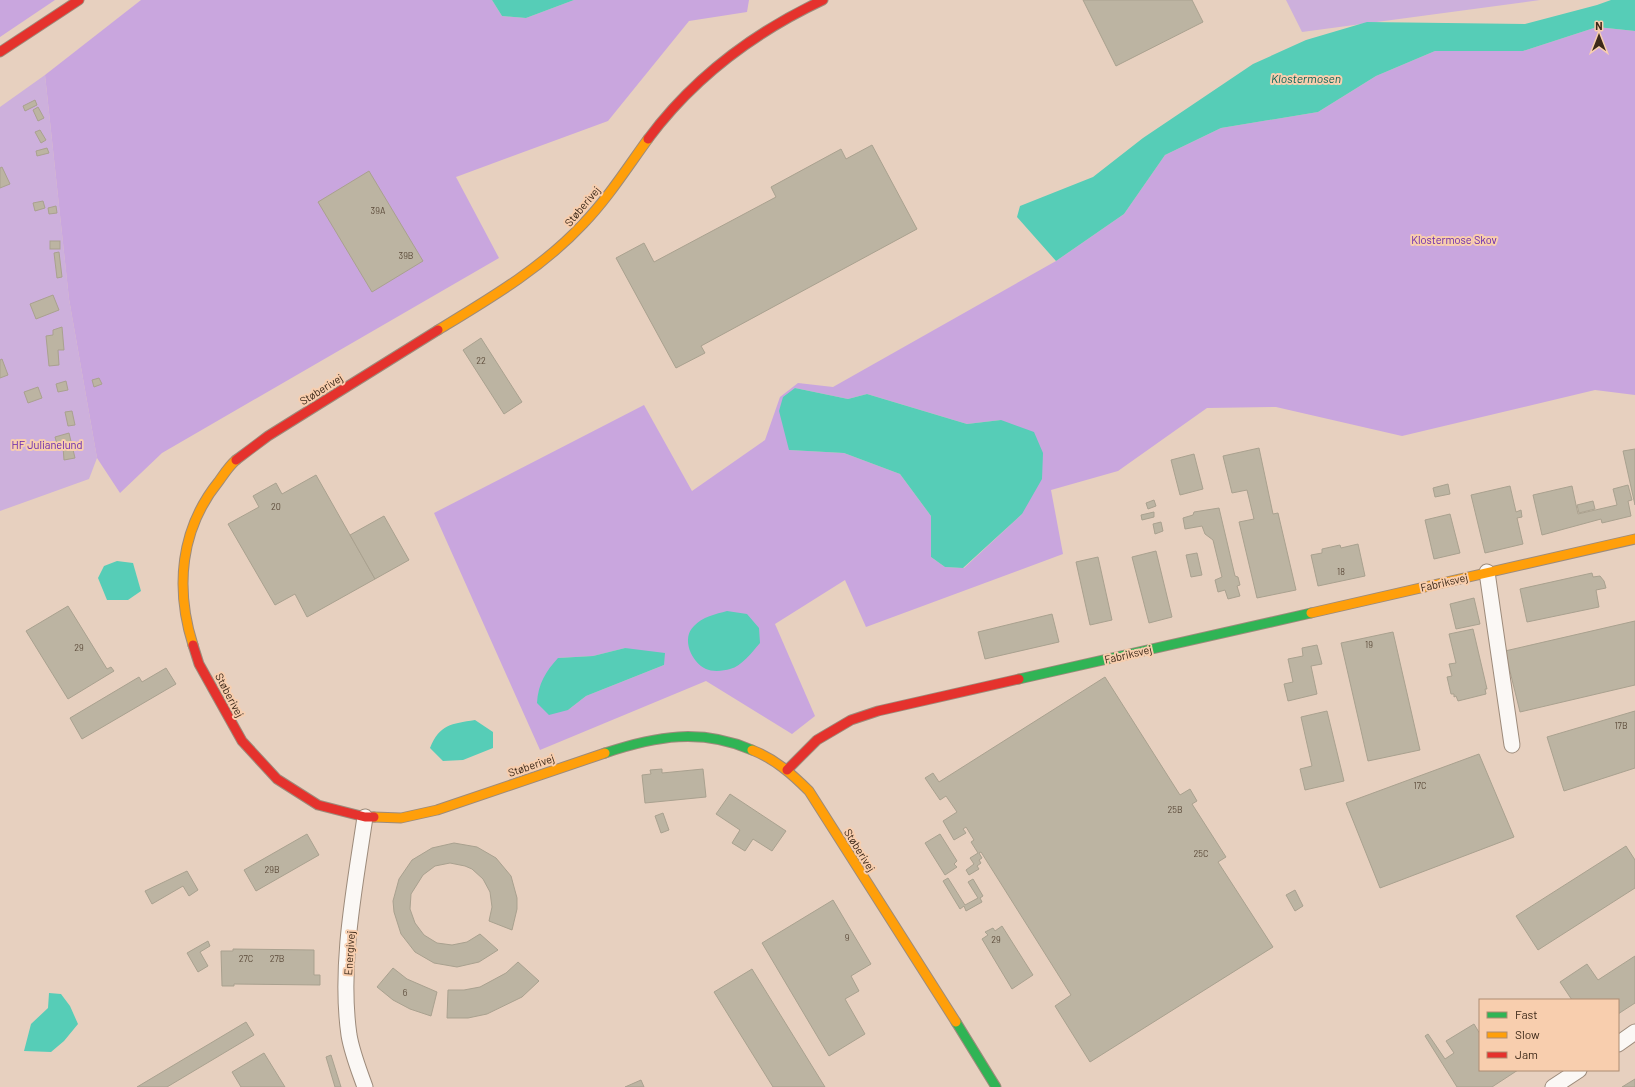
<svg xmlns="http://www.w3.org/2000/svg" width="1635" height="1087" viewBox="0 0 1635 1087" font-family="Barlow,sans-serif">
	<rect width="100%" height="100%" fill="#e7d0bf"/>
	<g fill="#cdb0dc">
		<polygon points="1286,0 1540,0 1302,32"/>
		<polygon points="45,75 69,299 97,458 89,479 0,511 0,107"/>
	</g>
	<g fill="#c9a6de" fill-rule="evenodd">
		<polygon points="0,0 55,0 0,37"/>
		<polygon points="141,0 492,0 502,16 526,18 574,0 749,0 747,12 689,21 608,121 456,177 499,258 162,453 120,493 97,458 69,299 45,75"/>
		<path d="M1597 27 1635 31V395L1595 390 1402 436 1276 407 1207 408 1118 471 1051 490 1063 554 866 627 845 580 775 624 815 716 792 734 706 681 540 750 434 513 644 405 692 491 765 440 780 397 798 383 833 387 1056 261 1124 214 1165 155 1221 128 1318 112 1376 76 1435 51H1523ZM795 388 848 399 867 394 967 424 1001 420 1022 514 964 568 945 567 931 557V516L900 474 844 453 789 450ZM625 648 664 665 586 696 568 710 558 658 593 656Z"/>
	</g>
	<g fill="#56cdb7">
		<polygon points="492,0 574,0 526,18 502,16"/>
		<polygon points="1611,0 1635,0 1635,31 1597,27 1523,51 1435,51 1376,76 1318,112 1221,128 1165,155 1124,214 1056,261 1017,217 1020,206 1093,177 1143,138 1253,64 1306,40 1367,22 1525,24 1597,5"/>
		<polygon points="795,388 848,399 867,394 967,424 1001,420 1034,432 1043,453 1042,479 1022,514 963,568 945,567 931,557 931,516 900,474 844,453 789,450 779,411 783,397"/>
		<polygon points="117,561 133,563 141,591 128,600 107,600 98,578 104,566"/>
		<path d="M727 611 747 614 759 628 760 643C752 652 742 666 730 669 724 671 712 672 706 669 691 662 681 638 694 626 702 617 716 614 727 611Z"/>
		<path d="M625 648 665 653 664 665 586 696 568 710 549 715 537 703C538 684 546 671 558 658L593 656Z"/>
		<path d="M475 720 493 732V748L463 760 443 761 430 748C440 724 451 724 475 720Z"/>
		<polygon points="49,993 61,994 70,1006 78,1024 64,1041 51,1052 24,1051 31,1024 48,1008"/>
	</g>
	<g fill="#bcb4a2" stroke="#a9a18f">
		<polygon points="1083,0 1192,0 1203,22 1116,66"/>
		<polygon points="35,100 37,105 25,111 23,106"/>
		<polygon points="38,107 44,118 38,121 33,110"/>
		<polygon points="40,130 46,140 41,143 35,132"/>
		<polygon points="872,145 917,229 701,346 705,353 676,368 616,258 644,243 654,262 776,197 771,187 841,149 846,159"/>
		<polygon points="47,148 49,153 37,156 36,151"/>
		<polygon points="2,167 10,184 0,188 0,168"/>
		<polygon points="369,171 423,261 372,292 318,202"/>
		<polygon points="43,201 45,208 35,211 33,203"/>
		<polygon points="56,206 57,213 49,214 48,208"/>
		<rect x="50" y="241" width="10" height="8"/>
		<polygon points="59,252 62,277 57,278 54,253"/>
		<polygon points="53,295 59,310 36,319 30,304"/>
		<polygon points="62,327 64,350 58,350 59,365 49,366 46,336 53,335 53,330"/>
		<polygon points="481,338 522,402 504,414 463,350"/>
		<polygon points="2,359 8,375 0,378 0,360"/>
		<polygon points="99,378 102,384 94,387 92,380"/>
		<polygon points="66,381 68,390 58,392 56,384"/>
		<polygon points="38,387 42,398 28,403 24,392"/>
		<polygon points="72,411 75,425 68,426 65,412"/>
		<polygon points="69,433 75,458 64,460 63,447 58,448 55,437"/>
		<polygon points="1259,448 1273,514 1278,513 1296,590 1257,598 1239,522 1254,519 1247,490 1232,493 1223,456"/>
		<polygon points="1635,449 1635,505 1623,451"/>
		<polygon points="1194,454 1203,489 1180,495 1171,460"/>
		<polygon points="316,475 375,579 307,617 295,594 275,605 228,524 259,507 253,496 276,483 282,494"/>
		<polygon points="1448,484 1450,494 1435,497 1433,488"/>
		<polygon points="1628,485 1632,500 1628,501 1631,516 1602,523 1601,519 1542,535 1533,495 1572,486 1578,514 1617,505 1613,489"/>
		<polygon points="1510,486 1516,512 1521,510 1522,517 1517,518 1523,544 1485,553 1471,495"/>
		<polygon points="1154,500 1156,506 1148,509 1146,503"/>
		<polygon points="1593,501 1595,509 1579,513 1577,505"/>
		<polygon points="1219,508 1235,576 1238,577 1240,585 1237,586 1240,596 1228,599 1225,590 1218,592 1215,580 1222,577 1213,540 1205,534 1202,526 1185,529 1183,518 1193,515 1194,512"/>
		<polygon points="1154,512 1154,517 1142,520 1141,515"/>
		<polygon points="1450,514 1460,553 1434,559 1425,520"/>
		<polygon points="384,516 409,560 375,579 350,535"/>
		<polygon points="1161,522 1163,531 1155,534 1153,524"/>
		<polygon points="1358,544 1365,576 1318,586 1311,555 1322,553 1322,549 1340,545 1341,548"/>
		<polygon points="1156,551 1172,617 1149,623 1132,557"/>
		<polygon points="1197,553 1202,575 1191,577 1186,555"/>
		<polygon points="1098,557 1112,620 1090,625 1076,562"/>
		<polygon points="1592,573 1593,577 1600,576 1604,581 1606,588 1596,590 1599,607 1527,622 1520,589"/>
		<polygon points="1474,598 1480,624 1456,629 1450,604"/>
		<polygon points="68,606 107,669 111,667 114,671 68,699 26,631"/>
		<polygon points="1052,614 1059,642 985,659 978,632"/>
		<polygon points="1635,621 1635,685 1520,712 1505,651"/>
		<polygon points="1473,629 1487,689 1485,689 1486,694 1458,701 1456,696 1454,697 1454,694 1451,694 1447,677 1452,676 1449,664 1456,663 1449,634"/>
		<polygon points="1393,632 1420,750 1368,761 1341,643"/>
		<polygon points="1317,645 1322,664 1311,666 1317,694 1288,701 1284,684 1293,682 1288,659 1303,656 1302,648"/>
		<polygon points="166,668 176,684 82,739 70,718 139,677 142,682"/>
		<polygon points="1105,677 1180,795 1190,789 1197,801 1192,804 1226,857 1218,862 1273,947 1090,1062 1055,1006 1071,995 981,852 979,853 982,858 979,860 981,863 977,866 979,869 969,875 966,870 974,864 970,858 978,853 971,842 974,840 966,827 963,829 966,833 954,840 943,821 957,812 946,796 940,800 925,778 933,773 939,782"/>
		<polygon points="1327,711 1344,781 1305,790 1300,769 1312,766 1301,717"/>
		<polygon points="1635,711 1635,768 1564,791 1547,737"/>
		<polygon points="1479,754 1514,837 1380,888 1346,803"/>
		<polygon points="662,769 662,773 703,769 706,797 645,803 642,775 651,774 650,770"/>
		<polygon points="730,794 786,831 772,851 753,839 745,851 732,843 740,830 716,814"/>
		<polygon points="663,813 669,830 661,833 655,816"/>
		<polygon points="307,834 319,855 256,891 244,870"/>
		<polygon points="940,834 957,861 954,864 957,867 945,875 925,843"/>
		<polygon points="454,843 477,847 496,858 511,876 517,898 517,909 512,930 489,921 492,907 490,892 483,879 472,869 465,866 450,863 435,866 423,875 411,894 410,909 415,923 424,935 437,943 452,945 467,942 480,934 498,950 479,962 457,967 434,963 415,952 401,934 394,912 393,901 399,879 412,860 432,848"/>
		<polygon points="1626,846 1635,860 1635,888 1538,950 1516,916"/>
		<polygon points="187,871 198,890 189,896 183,886 152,904 145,891"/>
		<polygon points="948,878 965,905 978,898 968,882 973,879 983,896 980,898 982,902 966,911 964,906 960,909 943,881"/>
		<polygon points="1295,890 1303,906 1295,911 1286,895"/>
		<polygon points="833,900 871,964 851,976 859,991 845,999 865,1034 829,1056 762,943"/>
		<polygon points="1002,926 1033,975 1012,989 982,939 988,935 985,932 993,928 995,931"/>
		<polygon points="208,941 210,946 200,952 208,966 198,972 187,953"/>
		<polygon points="233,949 314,950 314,975 320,975 320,985 234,984 234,986 222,986 221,951 233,951"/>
		<polygon points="1635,956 1635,1003 1618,1014 1618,1000 1572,1000 1560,982 1587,964 1598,980"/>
		<polygon points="518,962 539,981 522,997 487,1014 468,1018 447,1018 448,990 464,990 480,987 506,973"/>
		<polygon points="393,968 407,979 437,992 431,1016 410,1009 393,1000 377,987"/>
		<polygon points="752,969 825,1087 773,1087 714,992"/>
		<polygon points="246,1022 254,1035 167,1087 137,1087"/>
		<polygon points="1474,1024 1480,1034 1480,1070 1518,1070 1492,1087 1457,1087 1425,1036 1428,1034 1445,1059 1454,1053 1446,1041"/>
		<polygon points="264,1053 285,1087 241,1087 232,1072"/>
		<polygon points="331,1055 341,1087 335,1087 326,1057"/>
		<polygon points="1635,1079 1635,1087 1622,1087"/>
		<polygon points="641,1080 644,1087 625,1087"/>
	</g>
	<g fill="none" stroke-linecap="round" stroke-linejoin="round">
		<g stroke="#9d8b7b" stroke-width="17">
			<g id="street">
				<polyline points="1487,572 1512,745"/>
				<polyline points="1618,1044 1635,1032"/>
				<path d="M365 1087C359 1070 352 1053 349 1035 339 965 355 886 365 817"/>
				<polyline points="1553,1087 1579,1070"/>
			</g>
		</g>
		<g stroke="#9d8b7b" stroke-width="11">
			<g id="fast">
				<polyline points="1019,679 1311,613"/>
				<path d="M605 753C656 736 701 728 752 750"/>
				<polyline points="956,1022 996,1087"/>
			</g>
		</g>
		<g stroke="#9d8b7b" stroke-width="11">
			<g id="slow">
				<path d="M438 330C489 299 542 268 583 224 608 198 627 168 648 139"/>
				<polyline points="1311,613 1635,539"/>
				<path d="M193 645C175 588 180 529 219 481 224 474 229 466 236 460"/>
				<path d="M752 750C775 759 792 774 809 791L956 1022"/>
				<polyline points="374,817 401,818 437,810 605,753"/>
			</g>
		</g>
		<g stroke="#9d8b7b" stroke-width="11">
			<g id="jam">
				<polyline points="0,52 79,0"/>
				<path d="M648 139C694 77 753 33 823 0"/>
				<polyline points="236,460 268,436 438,330"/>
				<polyline points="193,645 199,664 242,741 277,779 318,805 365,817 374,817"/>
				<polyline points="787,770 817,740 851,720 878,711 1019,679"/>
			</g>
		</g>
		<use href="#street" stroke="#fbf8f5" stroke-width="15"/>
		<use href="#fast" stroke="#30b455" stroke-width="9"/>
		<use href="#slow" stroke="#ff9f0a" stroke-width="9"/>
		<use href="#jam" stroke="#e5322d" stroke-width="9"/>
	</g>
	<g text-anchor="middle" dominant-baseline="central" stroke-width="4" stroke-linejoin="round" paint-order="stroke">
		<g font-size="9" fill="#5d4c3b">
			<text x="378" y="210">39A</text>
			<text x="406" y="255">39B</text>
			<text x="481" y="360">22</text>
			<text x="276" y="506">20</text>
			<text x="1341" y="571">18</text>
			<text x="1369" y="644">19</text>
			<text x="79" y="647">29</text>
			<text x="1621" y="725">17B</text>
			<text x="1420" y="785">17C</text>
			<text x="1175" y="809">25B</text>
			<text x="1201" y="853">25C</text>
			<text x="272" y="869">29B</text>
			<text x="847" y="937">9</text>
			<text x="996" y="939">29</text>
			<text x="246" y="958">27C</text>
			<text x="277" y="958">27B</text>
			<text x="405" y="992">6</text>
		</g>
		<g font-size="11" fill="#3d2919" stroke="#f8ceae">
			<text transform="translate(582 206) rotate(-50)">Støberivej</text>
			<text transform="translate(321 389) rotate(-32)">Støberivej</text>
			<text transform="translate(1444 582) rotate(-13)">Fabriksvej</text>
			<text transform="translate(1128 654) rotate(-13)">Fabriksvej</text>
			<text transform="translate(230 695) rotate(62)">Støberivej</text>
			<text transform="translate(531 765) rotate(-19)">Støberivej</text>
			<text transform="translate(860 850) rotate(58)">Støberivej</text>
			<text transform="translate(349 953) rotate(-86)">Energivej</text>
		</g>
		<g font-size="11" fill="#6726ae" stroke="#f8ceae">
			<text x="1454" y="239">Klostermose Skov</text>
			<text x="47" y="444">HF Julianelund</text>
		</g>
		<g font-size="12" font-style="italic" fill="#086357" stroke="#f8ceae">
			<text x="1306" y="78">Klostermosen</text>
		</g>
	</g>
	<rect x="1479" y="999" width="140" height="72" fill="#f8ceae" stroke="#ad8c72"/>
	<rect x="1487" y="1012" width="20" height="6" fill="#30b455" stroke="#ad8c72"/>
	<text x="1515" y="1019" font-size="12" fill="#3d2919">Fast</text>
	<rect x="1487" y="1032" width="20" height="6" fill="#ff9f0a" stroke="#ad8c72"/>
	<text x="1515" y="1039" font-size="12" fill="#3d2919">Slow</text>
	<rect x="1487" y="1052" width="20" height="6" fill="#e5322d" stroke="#ad8c72"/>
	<text x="1515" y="1059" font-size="12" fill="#3d2919">Jam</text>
	<g transform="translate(1599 36)" stroke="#f8ceae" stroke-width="3" paint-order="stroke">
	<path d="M0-3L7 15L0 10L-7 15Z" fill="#3d2919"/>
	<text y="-6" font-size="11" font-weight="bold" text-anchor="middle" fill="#3d2919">N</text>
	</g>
</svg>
